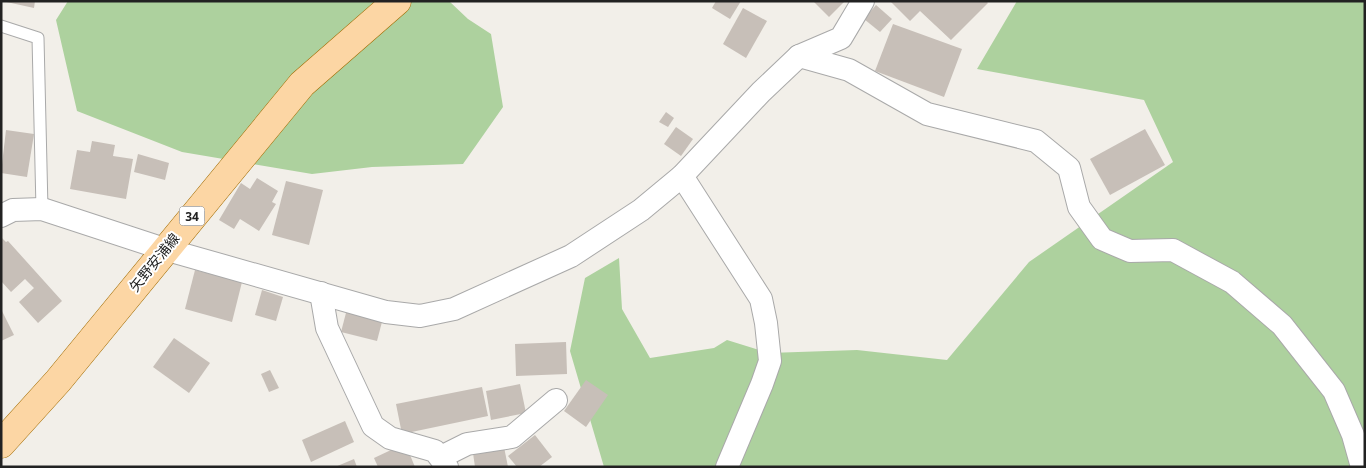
<svg xmlns="http://www.w3.org/2000/svg" width="1366" height="468" viewBox="0 0 1366 468" font-family="'Noto Sans','Noto Sans JP',sans-serif">
	<rect width="100%" height="100%" fill="#f2efe9"/>
	<g fill="#add19e">
		<polygon points="68,1 449,1 468,19 491,34 503,107 463,164 372,167 312,174 182,152 77,111 56,20"/>
		<polygon points="1017,1 1365,1 1365,467 604,467 570,351 585,278 619,258 622,309 650,358 714,348 727,340 769,353 857,350 947,360 1029,262 1173,162 1144,100 977,69"/>
	</g>
	<g fill="#c7bfb8">
		<polygon points="2,1 35,1 34,8"/>
		<polygon points="716,1 741,1 730,19 712,8"/>
		<polygon points="813,1 845,1 829,17"/>
		<polygon points="890,1 986,1 988,3 951,40 920,11 910,21"/>
		<polygon points="876,5 892,19 880,32 864,19"/>
		<polygon points="743,8 767,21 746,58 723,44"/>
		<polygon points="893,24 962,49 944,97 875,71"/>
		<polygon points="666,112 674,118 668,127 659,122"/>
		<polygon points="676,127 693,139 681,156 664,144"/>
		<polygon points="1145,129 1165,165 1110,195 1090,159"/>
		<polygon points="6,130 34,134 27,177 1,173"/>
		<polygon points="92,141 115,145 113,156 133,159 126,199 70,189 77,150 90,152"/>
		<polygon points="138,154 169,163 165,180 134,172"/>
		<polygon points="257,178 278,191 272,202 276,204 259,231 240,219 234,229 219,220 241,183 250,189"/>
		<polygon points="286,181 323,190 309,245 272,235"/>
		<polygon points="1,237 6,242 8,241 62,301 38,323 19,302 34,288 25,279 11,292 1,281"/>
		<polygon points="195,270 242,282 232,322 185,309"/>
		<polygon points="262,290 283,297 276,321 255,315"/>
		<polygon points="1,309 14,335 1,341"/>
		<polygon points="347,309 383,318 377,341 341,332"/>
		<polygon points="174,338 210,363 189,393 153,367"/>
		<polygon points="566,342 567,374 516,376 515,344"/>
		<polygon points="270,370 279,388 269,392 261,374"/>
		<polygon points="586,380 608,395 586,427 564,411"/>
		<polygon points="520,384 526,413 491,420 486,391"/>
		<polygon points="482,387 488,416 402,434 396,404"/>
		<polygon points="345,421 354,442 311,462 302,440"/>
		<polygon points="535,435 552,457 539,467 517,467 508,456"/>
		<polygon points="504,447 508,467 475,467 473,453"/>
		<polygon points="391,450 410,455 415,467 378,467 374,458"/>
		<polygon points="354,459 357,467 335,467"/>
	</g>
	<g fill="none" stroke-linecap="round" stroke-linejoin="round">
		<g stroke="#a9a9a9" stroke-width="13">
			<polyline id="service" points="1,26 38,38 42,209"/>
		</g>
		<g stroke="#a9a9a9" stroke-width="24">
			<g id="minor">
				<polyline points="799,56 849,70 927,114 1036,141 1069,168 1079,207 1102,239 1130,251 1173,250 1232,282 1282,325 1334,391 1353,435 1362,467"/>
				<polyline points="682,176 761,299 766,323 770,361 762,384 727,467"/>
				<polyline points="1,216 13,210 42,209 164,249 386,312 420,316 454,309 571,256 641,210 682,176 761,92 799,56 841,38 863,1"/>
				<polyline points="321,293 327,328 373,426 390,438 435,451 447,467"/>
				<polyline points="441,457 467,444 512,437 556,400"/>
			</g>
		</g>
		<g stroke="#a06b00" stroke-width="29">
			<polyline id="primary" points="1,444 58,381 302,84 397,1"/>
		</g>
		<use href="#service" stroke="#fff" stroke-width="11"/>
		<use href="#minor" stroke="#fff" stroke-width="22"/>
		<use href="#primary" stroke="#fcd6a4" stroke-width="28"/>
	</g>
	<g text-anchor="middle" dominant-baseline="central" stroke-width="4" stroke-linejoin="round" paint-order="stroke">
		<rect fill="#fff" stroke="#646464" stroke-width="1" x="179.5" y="206.5" width="25" height="19" rx="4"/>
		<g font-size="12" font-weight="bold" fill="#222">
			<text x="192" y="216">34</text>
		</g>
		<g font-size="14" fill="#222" stroke="#fff">
			<text transform="translate(154 262) rotate(-51)">矢野安浦線</text>
		</g>
	</g>
	<rect width="1366" height="468" fill="none" stroke="#222222" stroke-width="5"/>
</svg>
